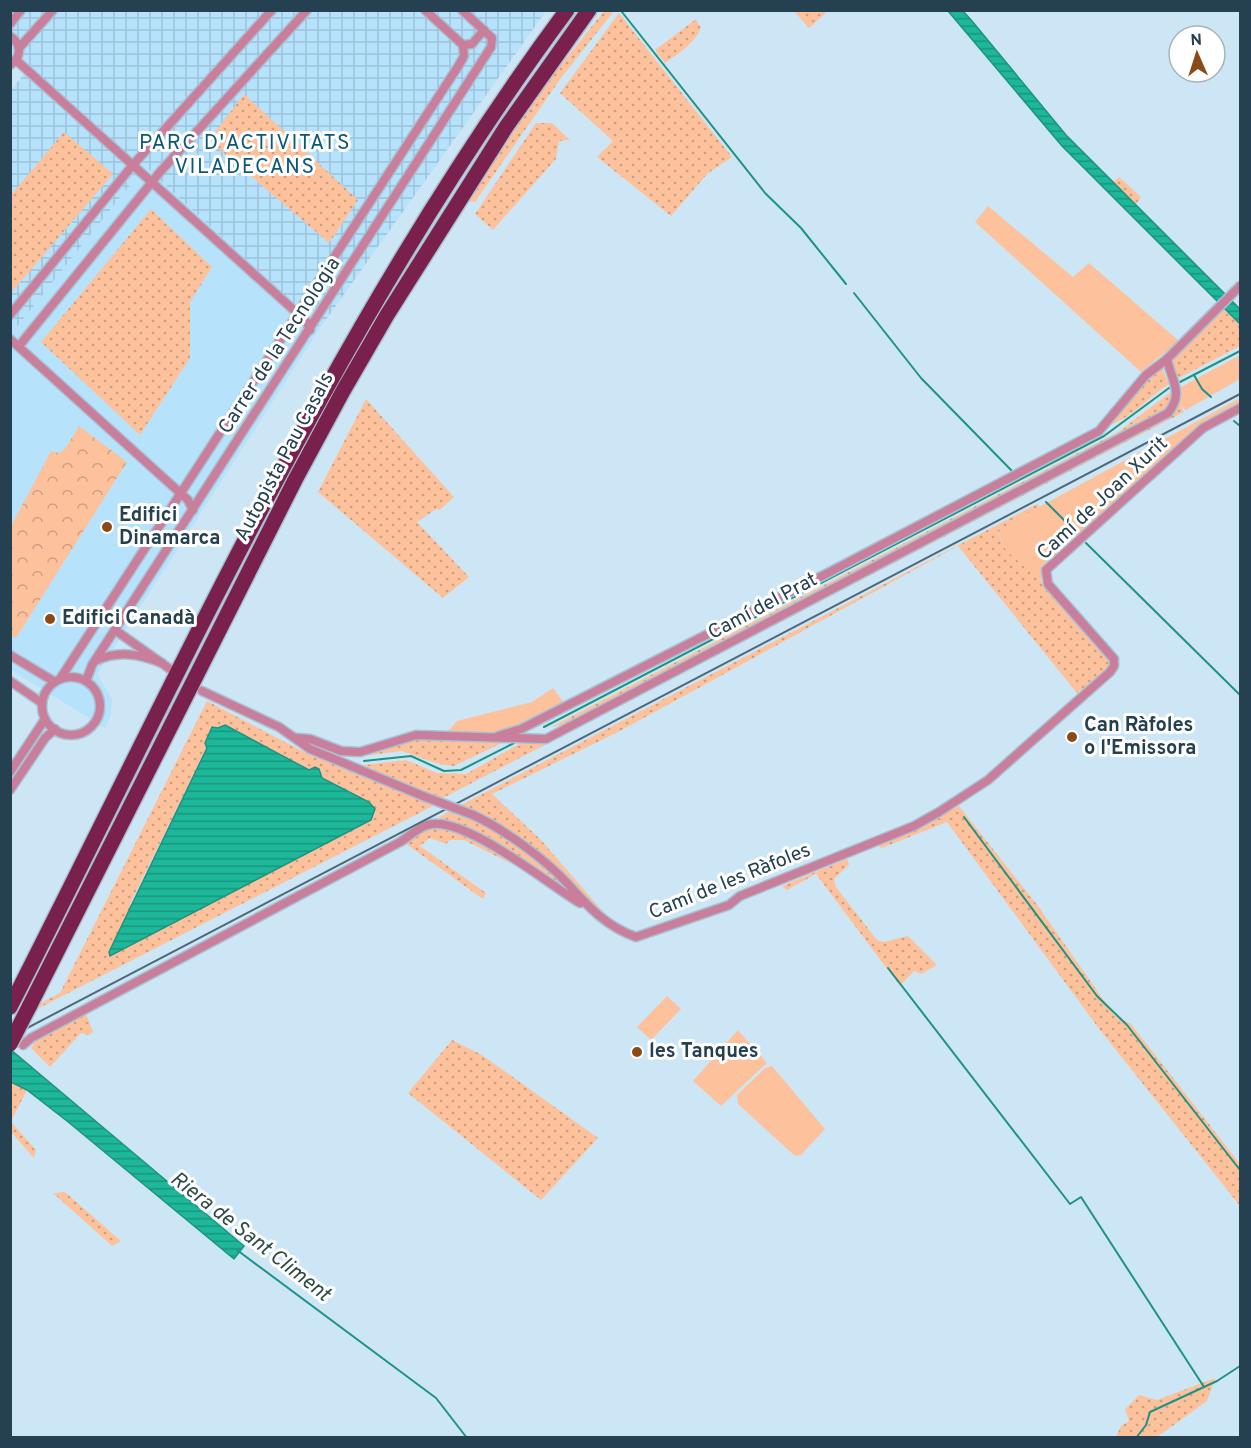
<svg xmlns="http://www.w3.org/2000/svg" width="1251" height="1448" viewBox="0 0 1251 1448" font-family="Overpass,sans-serif">
	<defs>
		<pattern id="industrial-grid" width="8" height="8" patternUnits="userSpaceOnUse" patternTransform="scale(1.5)"><rect width="8" height="8" fill="#b6e2fc"/><path d="M0 4h8M4 0v8" fill="none" stroke="#9cc3da"/></pattern>
		<pattern id="grass-dots" width="8" height="8" patternUnits="userSpaceOnUse" patternTransform="scale(1.5)"><rect width="8" height="8" fill="#fdc29c"/><path d="M2 2h.1M6 6h.1" fill="none" stroke="#cd9f82" stroke-width="1.8" stroke-linecap="round"/></pattern>
		<pattern id="park-crowns" width="20" height="18" patternUnits="userSpaceOnUse" patternTransform="scale(1.5)"><rect width="20" height="18" fill="#fdc29c"/><path d="M2 6a3 3 0 1 1 6 0M12 15a3 3 0 1 1 6 0" fill="none" stroke="#cd9f82"/></pattern>
		<pattern id="water-rules" width="6" height="5" patternUnits="userSpaceOnUse" patternTransform="scale(1.5)"><rect width="6" height="5" fill="#1db799"/><path d="M0 2.5h6" fill="none" stroke="#19967f"/></pattern>
	</defs>
	<rect width="100%" height="100%" fill="#cde6f6"/>
	<polygon fill="#b6e2fc" points="145,166 320,328 97,674 112,699 111,715 105,728 11,670 10,323 17,327"/>
	<polygon fill="url(#industrial-grid)" points="11,11 546,11 320,328 145,166 16,328 11,323 11,90 29,68 11,50"/>
	<g fill="url(#grass-dots)" fill-rule="evenodd">
		<polygon points="604,11 614,11 561,78 475,202 465,201 546,84"/>
		<polygon points="794,11 823,11 826,13 809,28"/>
		<polygon points="619,13 732,157 707,174 671,216 597,157 613,141 560,93"/>
		<path d="M696 19 701 28C695 43 678 54 665 63L655 50Z"/>
		<polygon points="244,94 358,200 329,243 209,140"/>
		<polygon points="536,123 552,123 570,140 559,141 556,159 493,230 475,214"/>
		<polygon points="64,132 113,174 11,293 11,195"/>
		<polygon points="1119,177 1141,197 1136,204 1113,182"/>
		<polygon points="151,209 212,267 190,302 190,358 140,435 41,342"/>
		<polygon points="1223,309 1240,324 1240,346 1175,380 1172,359"/>
		<path d="M1162 368 1169 384C1149 397 1132 417 1111 425L1147 379Z"/>
		<polygon points="1171,392 1184,412 443,798 356,766 406,760 437,773 466,774 524,741 545,741 567,724 551,727 1118,432"/>
		<polygon points="366,399 454,497 440,510 436,509 417,522 469,577 443,598 318,492"/>
		<path d="M1037 504 1040 506 998 533 1006 550 1052 591 1110 659 1108 671 1077 693 958 546 618 732 492 794 541 840 613 923C565 881 523 826 461 805Z"/>
		<path d="M207 701 308 754 435 805 39 1008 41 1003 60 993ZM225 725 369 802 130 904 207 747Z"/>
		<polygon points="429,736 506,741 454,766 439,764 402,751 370,755 366,752 401,741"/>
		<polygon points="959,806 1038,906 1114,1015 1131,1024 1240,1164 1240,1206 1100,1030 947,822 882,848 878,846"/>
		<polygon points="448,812 485,825 509,838 561,883 560,886 523,858 438,818"/>
		<polygon points="435,826 481,841 518,862 510,863 464,840 450,840 446,844 430,838 420,846 486,893 483,899 405,843"/>
		<polygon points="847,859 849,865 834,879 836,887 877,940 884,942 908,936 937,965 921,974 914,971 900,986 816,874 787,890 782,886"/>
		<polygon points="86,1014 93,1032 89,1035 81,1033 50,1067 31,1048 36,1040"/>
		<polygon points="452,1040 482,1055 598,1138 541,1200 408,1093"/>
		<polygon points="10,1082 27,1090 11,1121"/>
		<polygon points="11,1122 36,1150 34,1158 11,1132"/>
		<polygon points="65,1192 121,1241 112,1246 53,1193"/>
		<polygon points="1215,1378 1207,1401 1157,1437 1116,1437 1121,1426 1129,1421 1125,1409 1139,1395 1157,1400"/>
	</g>
	<polygon fill="url(#park-crowns)" points="79,426 127,462 16,638 10,635 11,526 51,451 58,453 65,449"/>
	<g fill="#fdc29c">
		<polygon points="988,206 1073,277 1089,263 1179,341 1141,372 975,222"/>
		<polygon points="1240,355 1240,379 1186,410 1179,405 1179,388"/>
		<polygon points="1240,398 1240,405 1200,427 1042,569 1041,582 1006,550 998,532 1013,521"/>
		<polygon points="553,688 565,704 519,728 497,733 447,732 457,721 532,702"/>
		<polygon points="667,996 681,1009 651,1040 637,1027"/>
		<polygon points="738,1030 767,1063 721,1106 693,1081"/>
		<polygon points="772,1066 825,1129 801,1155 795,1156 738,1104 737,1095 765,1068"/>
	</g>
	<g fill="url(#water-rules)" stroke="#1f9383" stroke-width="1.5">
		<polygon points="948,11 963,11 972,21 1066,135 1240,309 1240,324 1062,146"/>
		<polygon points="225,725 309,770 315,767 319,769 322,778 369,802 375,809 371,820 110,956 109,952 207,748 205,743 212,727 218,728"/>
		<polygon points="10,1049 244,1246 234,1259 67,1121 27,1090 11,1082"/>
	</g>
	<g fill="none" stroke-linecap="round" stroke-linejoin="round">
		<g stroke="#1f9383" stroke-width="2">
			<polyline points="622,12 765,193 801,228 846,284"/>
			<polyline points="854,293 921,378 1012,471"/>
			<polyline points="1194,375 1202,389 1211,397"/>
			<polyline points="1180,382 1240,351"/>
			<polyline points="1234,421 1240,426"/>
			<polyline points="1046,502 1077,533"/>
			<polyline points="1086,543 1240,695"/>
			<polyline points="544,727 1104,436 1169,388"/>
			<polyline points="364,761 411,756 444,771 461,770 514,743"/>
			<polyline points="964,817 1097,996 1127,1025 1240,1170"/>
			<polyline points="888,968 1070,1204 1081,1197 1204,1387"/>
			<polyline points="237,1250 436,1398 467,1438"/>
			<polyline points="1136,1438 1146,1425 1150,1412 1217,1381 1240,1366"/>
		</g>
		<g stroke="#a8c1d1" stroke-width="11">
			<g id="street">
				<polyline points="425,10 463,45"/>
				<polyline points="10,24 21,10"/>
				<path d="M10 36C22 44 22 57 10 65"/>
				<polyline points="463,45 472,44 484,30"/>
				<polyline points="19,48 53,10"/>
				<polyline points="16,60 306,321 310,330"/>
				<polyline points="10,315 132,166 272,10"/>
				<polyline points="10,339 188,500 193,510"/>
				<polyline points="19,346 160,172 307,10"/>
				<polyline points="115,630 170,669"/>
				<polyline points="10,655 55,682"/>
				<path d="M95 661C118 650 139 654 162 663"/>
				<circle cx="71" cy="706" r="29"/>
				<polyline points="60,679 459,65 464,56 463,45"/>
				<polyline points="10,681 42,703"/>
				<polyline points="86,681 92,665 491,47 492,38 462,10"/>
				<polyline points="202,691 279,727 310,749 423,796"/>
				<polyline points="498,736 521,729 826,574 1099,431 1146,375 1167,359 1240,286"/>
				<path d="M297 738 310 739 341 751 360 752 416 735 546 739 1168 413C1184 393 1172 382 1167 359"/>
				<polyline points="10,772 45,719"/>
				<polyline points="10,790 45,738 55,729"/>
				<path d="M473 815C502 828 545 859 567 883 588 906 605 926 636 937L729 905 740 896 914 826 939 812 988 780 1110 672 1114 666V659L1048 584 1046 570 1203 428 1240 408"/>
				<path d="M23 1045 31 1038 400 842C408 837 418 828 427 825 462 813 549 885 580 903"/>
			</g>
		</g>
		<g stroke="#a8c1d1" stroke-width="18">
			<g id="highway">
				<path d="M10 1007C183 668 339 317 567 10"/>
				<polyline points="29,1007 295,480 343,391 387,315 506,127 589,10"/>
			</g>
		</g>
		<use href="#street" stroke="#c97f9c" stroke-width="8"/>
		<use href="#highway" stroke="#7a204c" stroke-width="15"/>
		<polyline stroke="#4e6979" stroke-width="2" points="10,1037 1240,394"/>
		<g stroke="#a8c1d1" stroke-width="11" stroke-linecap="butt">
			<polyline id="street-bridge" points="423,796 473,815"/>
		</g>
		<g stroke="#a8c1d1" stroke-width="18" stroke-linecap="butt">
			<polyline id="highway-bridge" points="10,1044 29,1007"/>
		</g>
		<use href="#street-bridge" stroke="#c97f9c" stroke-width="8"/>
		<use href="#highway-bridge" stroke="#7a204c" stroke-width="15"/>
	</g>
	<g fill="#8c4b16" stroke="#fff" stroke-width="2">
		<circle cx="107" cy="527" r="6"/>
		<circle cx="50" cy="619" r="6"/>
		<circle cx="1072" cy="737" r="6"/>
		<circle cx="637" cy="1052" r="6"/>
	</g>
	<g text-anchor="middle" dominant-baseline="central" stroke-width="6" stroke-linejoin="round" paint-order="stroke">
		<g font-size="20" fill="#254050" stroke="#fff">
			<text transform="translate(280 346) rotate(-57)">Carrer de la Tecnologia</text>
			<text transform="translate(285 457) rotate(-62)">Autopista Pau Casals</text>
			<text transform="translate(1103 499) rotate(-43)">Camí de Joan Xurit</text>
			<text transform="translate(763 607) rotate(-28)">Camí del Prat</text>
			<text transform="translate(730 882) rotate(-22)">Camí de les Ràfoles</text>
		</g>
		<g font-size="20" font-weight="bold" fill="#254050" stroke="#fff" text-anchor="start">
			<text x="119" y="516">Edifici<tspan x="119" dy="23">Dinamarca</tspan></text>
			<text x="62" y="619">Edifici Canadà</text>
			<text x="1084" y="726">Can Ràfoles<tspan x="1084" dy="23">o l'Emissora</tspan></text>
			<text x="649" y="1052">les Tanques</text>
		</g>
		<g font-size="21" letter-spacing="1.5" fill="#0a5778" stroke="#fff">
			<text x="245" y="143">PARC D'ACTIVITATS<tspan x="245" dy="24">VILADECANS</tspan></text>
		</g>
		<g font-size="21" font-style="italic" fill="#2f4c44" stroke="#fff">
			<text transform="translate(250 1237) rotate(38)">Riera de Sant Climent</text>
		</g>
	</g>
	<rect width="1251" height="1448" fill="none" stroke="#254050" stroke-width="24"/>
	<g transform="translate(1197 54) rotate(357)"><circle r="28" fill="#ffffff" stroke="#a8b3b9" stroke-width="1.5"/>
	<path d="M0-4.5L10 22L0 15L-10 22Z" fill="#8c4b16"/>
	<text y="-9" font-size="16" font-weight="bold" text-anchor="middle" fill="#254050">N</text>
	</g>
</svg>
